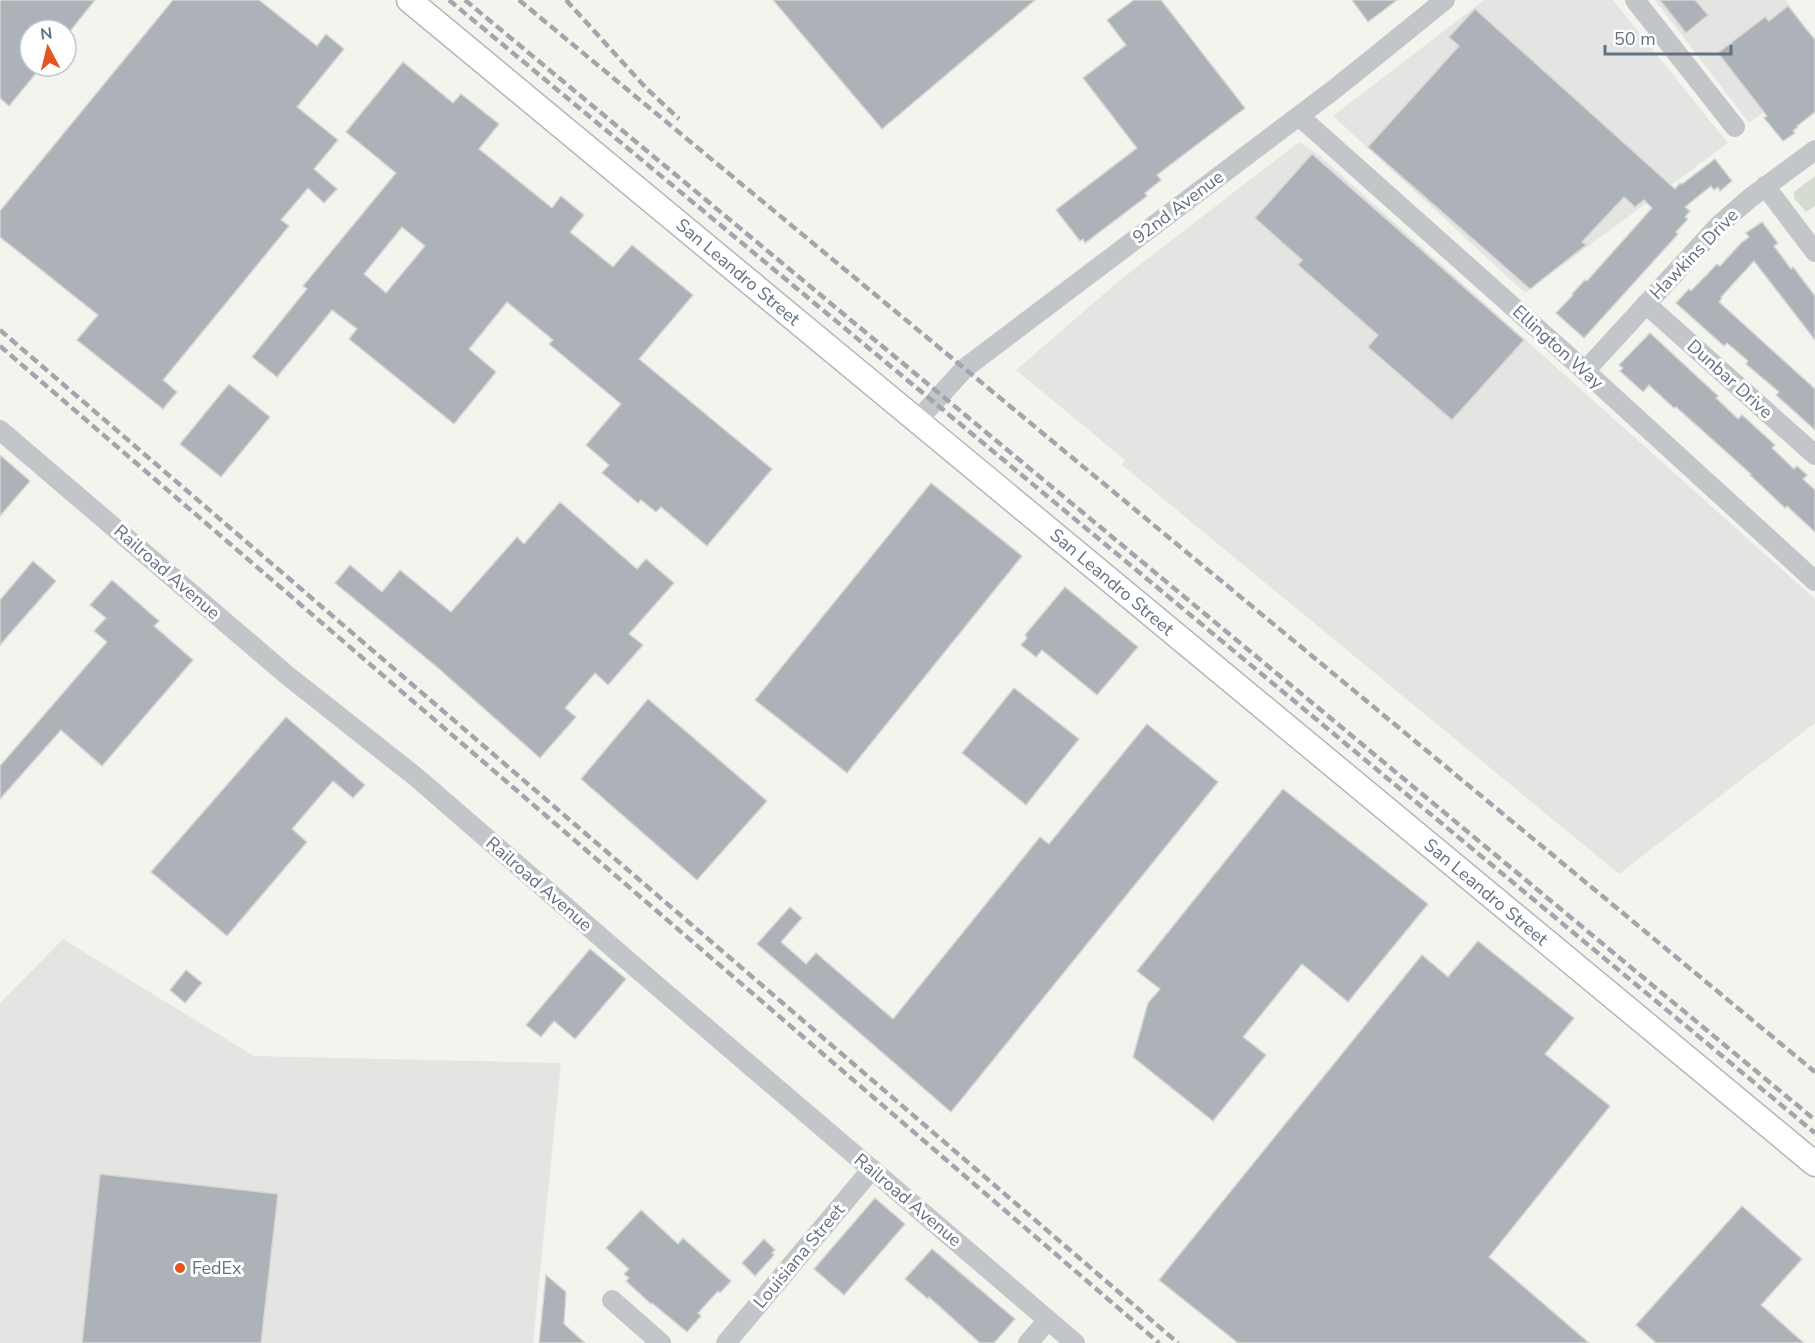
<svg xmlns="http://www.w3.org/2000/svg" width="1815" height="1343" viewBox="0 0 1815 1343" font-family="'Nunito Sans',sans-serif">
	<rect width="100%" height="100%" fill="#f4f4ef"/>
	<g fill="#e4e5e3">
		<polygon points="1484,0 1613,0 1728,143 1525,293 1333,116"/>
		<polygon points="1655,0 1785,0 1815,40 1815,73 1749,123"/>
		<polygon points="1299,142 1319,155 1815,599 1815,723 1619,874 1122,465 1125,460 1016,370 1120,280"/>
		<polygon points="63,939 254,1056 561,1063 533,1343 0,1343 0,1003"/>
	</g>
	<polygon fill="#d4dbd0" points="1815,176 1815,206 1806,212 1794,198 1794,192"/>
	<g fill="#acb2b8" stroke="#d5d5d2" stroke-width="1.5" fill-rule="evenodd">
		<polygon points="0,0 95,0 71,30 30,30 30,66 42,66 9,106 0,98"/>
		<polygon points="173,0 259,0 317,46 326,34 344,49 297,107 338,140 314,169 337,189 324,203 308,188 281,220 289,226 163,380 177,392 163,409 77,340 98,315 0,237 0,211"/>
		<polygon points="773,0 1035,0 882,129"/>
		<polygon points="1134,0 1161,0 1245,108 1157,175 1161,180 1145,193 1147,196 1085,243 1083,239 1080,241 1056,210 1137,148 1083,78 1126,45 1107,20"/>
		<polygon points="1352,0 1397,0 1368,22"/>
		<polygon points="1660,0 1695,0 1708,15 1686,33"/>
		<polygon points="1788,6 1815,40 1815,112 1797,126 1798,127 1793,131 1795,133 1783,141 1764,118 1767,116 1718,53 1765,17 1769,21"/>
		<polygon points="1475,9 1675,189 1680,183 1682,184 1715,159 1732,181 1720,191 1718,187 1714,190 1711,186 1685,207 1690,211 1685,217 1688,219 1676,232 1678,234 1584,338 1556,313 1573,295 1572,294 1585,280 1587,281 1652,208 1644,200 1635,207 1624,197 1582,242 1586,245 1530,289 1368,147 1459,46 1449,37"/>
		<path d="M403 62 453 103 461 94 499 124 479 149 552 208 561 196 584 215 570 232 613 267 632 245 693 295 639 359 772 469 707 546 661 507 656 512 641 500 638 503 602 473 609 465 586 445 621 404 549 344 553 340 507 302 469 349 496 372 454 424 349 339 357 329 332 310 277 377 252 357 307 289 303 286 396 173 346 132ZM402 227 425 246 386 293 364 274Z"/>
		<polygon points="1312,154 1524,340 1452,420 1368,347 1378,335 1298,265 1302,260 1255,218"/>
		<polygon points="1762,222 1778,243 1774,246 1791,269 1793,267 1815,296 1815,340 1754,261 1721,297 1722,298 1719,302 1815,389 1815,430 1776,395 1779,392 1746,364 1748,361 1727,343 1724,346 1676,303 1689,289 1691,291 1717,264 1720,266 1741,243 1749,237 1746,233"/>
		<polygon points="1650,333 1718,396 1716,398 1738,419 1742,415 1775,445 1772,448 1794,469 1797,466 1807,475 1803,479 1815,490 1815,532 1787,506 1785,508 1750,475 1751,474 1676,407 1674,408 1649,385 1643,392 1620,371 1623,368 1619,365"/>
		<polygon points="229,384 270,417 221,477 180,444"/>
		<polygon points="0,455 30,481 0,516"/>
		<polygon points="931,483 1022,556 847,773 755,700"/>
		<polygon points="560,502 637,569 646,559 674,583 629,634 643,645 608,685 595,673 565,708 576,717 540,758 437,667 335,583 350,565 382,592 400,570 451,612 517,537 524,544"/>
		<polygon points="33,561 56,581 0,645 0,600"/>
		<polygon points="112,580 159,621 154,626 193,660 102,766 61,730 0,799 0,766 107,642 94,631 106,618 90,605"/>
		<polygon points="1065,587 1138,647 1097,695 1042,650 1036,657 1021,645 1027,638 1025,635"/>
		<polygon points="1014,688 1079,739 1026,805 962,753"/>
		<polygon points="648,699 767,801 697,880 581,779"/>
		<polygon points="286,717 365,785 353,798 333,781 292,829 307,842 227,936 151,872"/>
		<polygon points="1147,724 1218,782 951,1112 757,944 790,907 802,918 781,942 806,964 816,953 893,1019 1040,837 1049,844"/>
		<polygon points="1283,789 1428,904 1348,1002 1302,964 1243,1037 1266,1055 1213,1121 1133,1057 1148,1003 1160,989 1137,971"/>
		<polygon points="1478,941 1574,1018 1545,1054 1610,1106 1489,1257 1589,1343 1238,1343 1159,1280 1422,955 1448,977"/>
		<polygon points="590,949 626,979 575,1039 554,1021 541,1037 526,1025"/>
		<polygon points="186,970 202,983 185,1003 170,990"/>
		<polygon points="100,1174 278,1194 261,1343 82,1343"/>
		<polygon points="875,1198 905,1224 844,1295 814,1269"/>
		<polygon points="1742,1206 1802,1259 1761,1305 1804,1343 1656,1343 1636,1325"/>
		<polygon points="641,1210 678,1244 683,1238 731,1281 720,1293 718,1291 698,1313 701,1316 687,1332 652,1303 651,1304 626,1281 629,1278 624,1274 629,1269 606,1248"/>
		<polygon points="764,1239 775,1250 772,1253 774,1255 755,1276 742,1263"/>
		<polygon points="932,1249 1015,1319 994,1343 980,1343 929,1297 928,1299 905,1279"/>
		<polygon points="546,1275 566,1292 564,1324 585,1343 539,1343"/>
	</g>
	<g fill="none" stroke-linecap="round" stroke-linejoin="round">
		<g stroke="#b3b7bb" stroke-width="27">
			<polyline id="major" points="409,0 1815,1164"/>
		</g>
		<g stroke="#c3c6c9" stroke-width="20">
			<polyline points="1635,0 1735,127"/>
			<polyline points="1299,116 1585,371 1815,581"/>
			<polyline points="1765,186 1815,252"/>
			<polyline points="1646,304 1815,455"/>
			<polyline points="1585,371 1719,225 1750,198 1815,150"/>
			<polyline points="917,421 965,368 1336,88 1445,0"/>
			<polyline points="0,430 288,676 416,777 642,973 1075,1343"/>
			<polyline points="612,1300 661,1343"/>
			<polyline points="726,1343 872,1169"/>
			<polyline points="1028,1343 1048,1320"/>
		</g>
		<use href="#major" stroke="#fff" stroke-width="24"/>
		<g stroke="#a1a6ac" stroke-width="4.5" stroke-dasharray="9 4.5" stroke-linecap="butt">
			<polyline points="449,0 1815,1133"/>
			<polyline points="465,0 1815,1120"/>
			<polyline points="519,0 1815,1072"/>
			<polyline points="566,0 646,88 679,119"/>
			<polyline points="0,330 1178,1343"/>
			<polyline points="0,346 1159,1343"/>
		</g>
	</g>
	<circle fill="#e5561e" stroke="#fff" stroke-width="2" cx="180" cy="1268" r="6"/>
	<g text-anchor="middle" dominant-baseline="central" stroke-width="6" stroke-linejoin="round" paint-order="stroke">
		<g font-size="18" fill="#627281" stroke="#fff">
			<text transform="translate(1178 207) rotate(-37)">92nd Avenue</text>
			<text transform="translate(1694 254) rotate(-46)">Hawkins Drive</text>
			<text transform="translate(738 272) rotate(40)">San Leandro Street</text>
			<text transform="translate(1558 347) rotate(42)">Ellington Way</text>
			<text transform="translate(1730 379) rotate(42)">Dunbar Drive</text>
			<text transform="translate(167 572) rotate(41)">Railroad Avenue</text>
			<text transform="translate(1112 582) rotate(40)">San Leandro Street</text>
			<text transform="translate(539 884) rotate(41)">Railroad Avenue</text>
			<text transform="translate(1486 892) rotate(40)">San Leandro Street</text>
			<text transform="translate(908 1200) rotate(40)">Railroad Avenue</text>
			<text transform="translate(799 1256) rotate(-50)">Louisiana Street</text>
		</g>
		<g font-size="18" fill="#627281" stroke="#fff" text-anchor="start">
			<text x="192" y="1268">FedEx</text>
		</g>
	</g>
	<g transform="translate(48 48) rotate(353)"><circle r="28" fill="#ffffff" stroke="#c0c7cd" stroke-width="1.5"/>
	<path d="M0-4.5L10 22L0 15L-10 22Z" fill="#e5561e"/>
	<text y="-9" font-size="16" font-weight="bold" text-anchor="middle" fill="#627281">N</text>
	</g>
	<path d="M1605 45v9h126v-9" fill="none" stroke="#627281" stroke-width="3"/>
	<text x="1614" y="45" font-size="18" fill="#627281" stroke="#ffffff" stroke-width="4.5" paint-order="stroke">50 m</text>
</svg>
